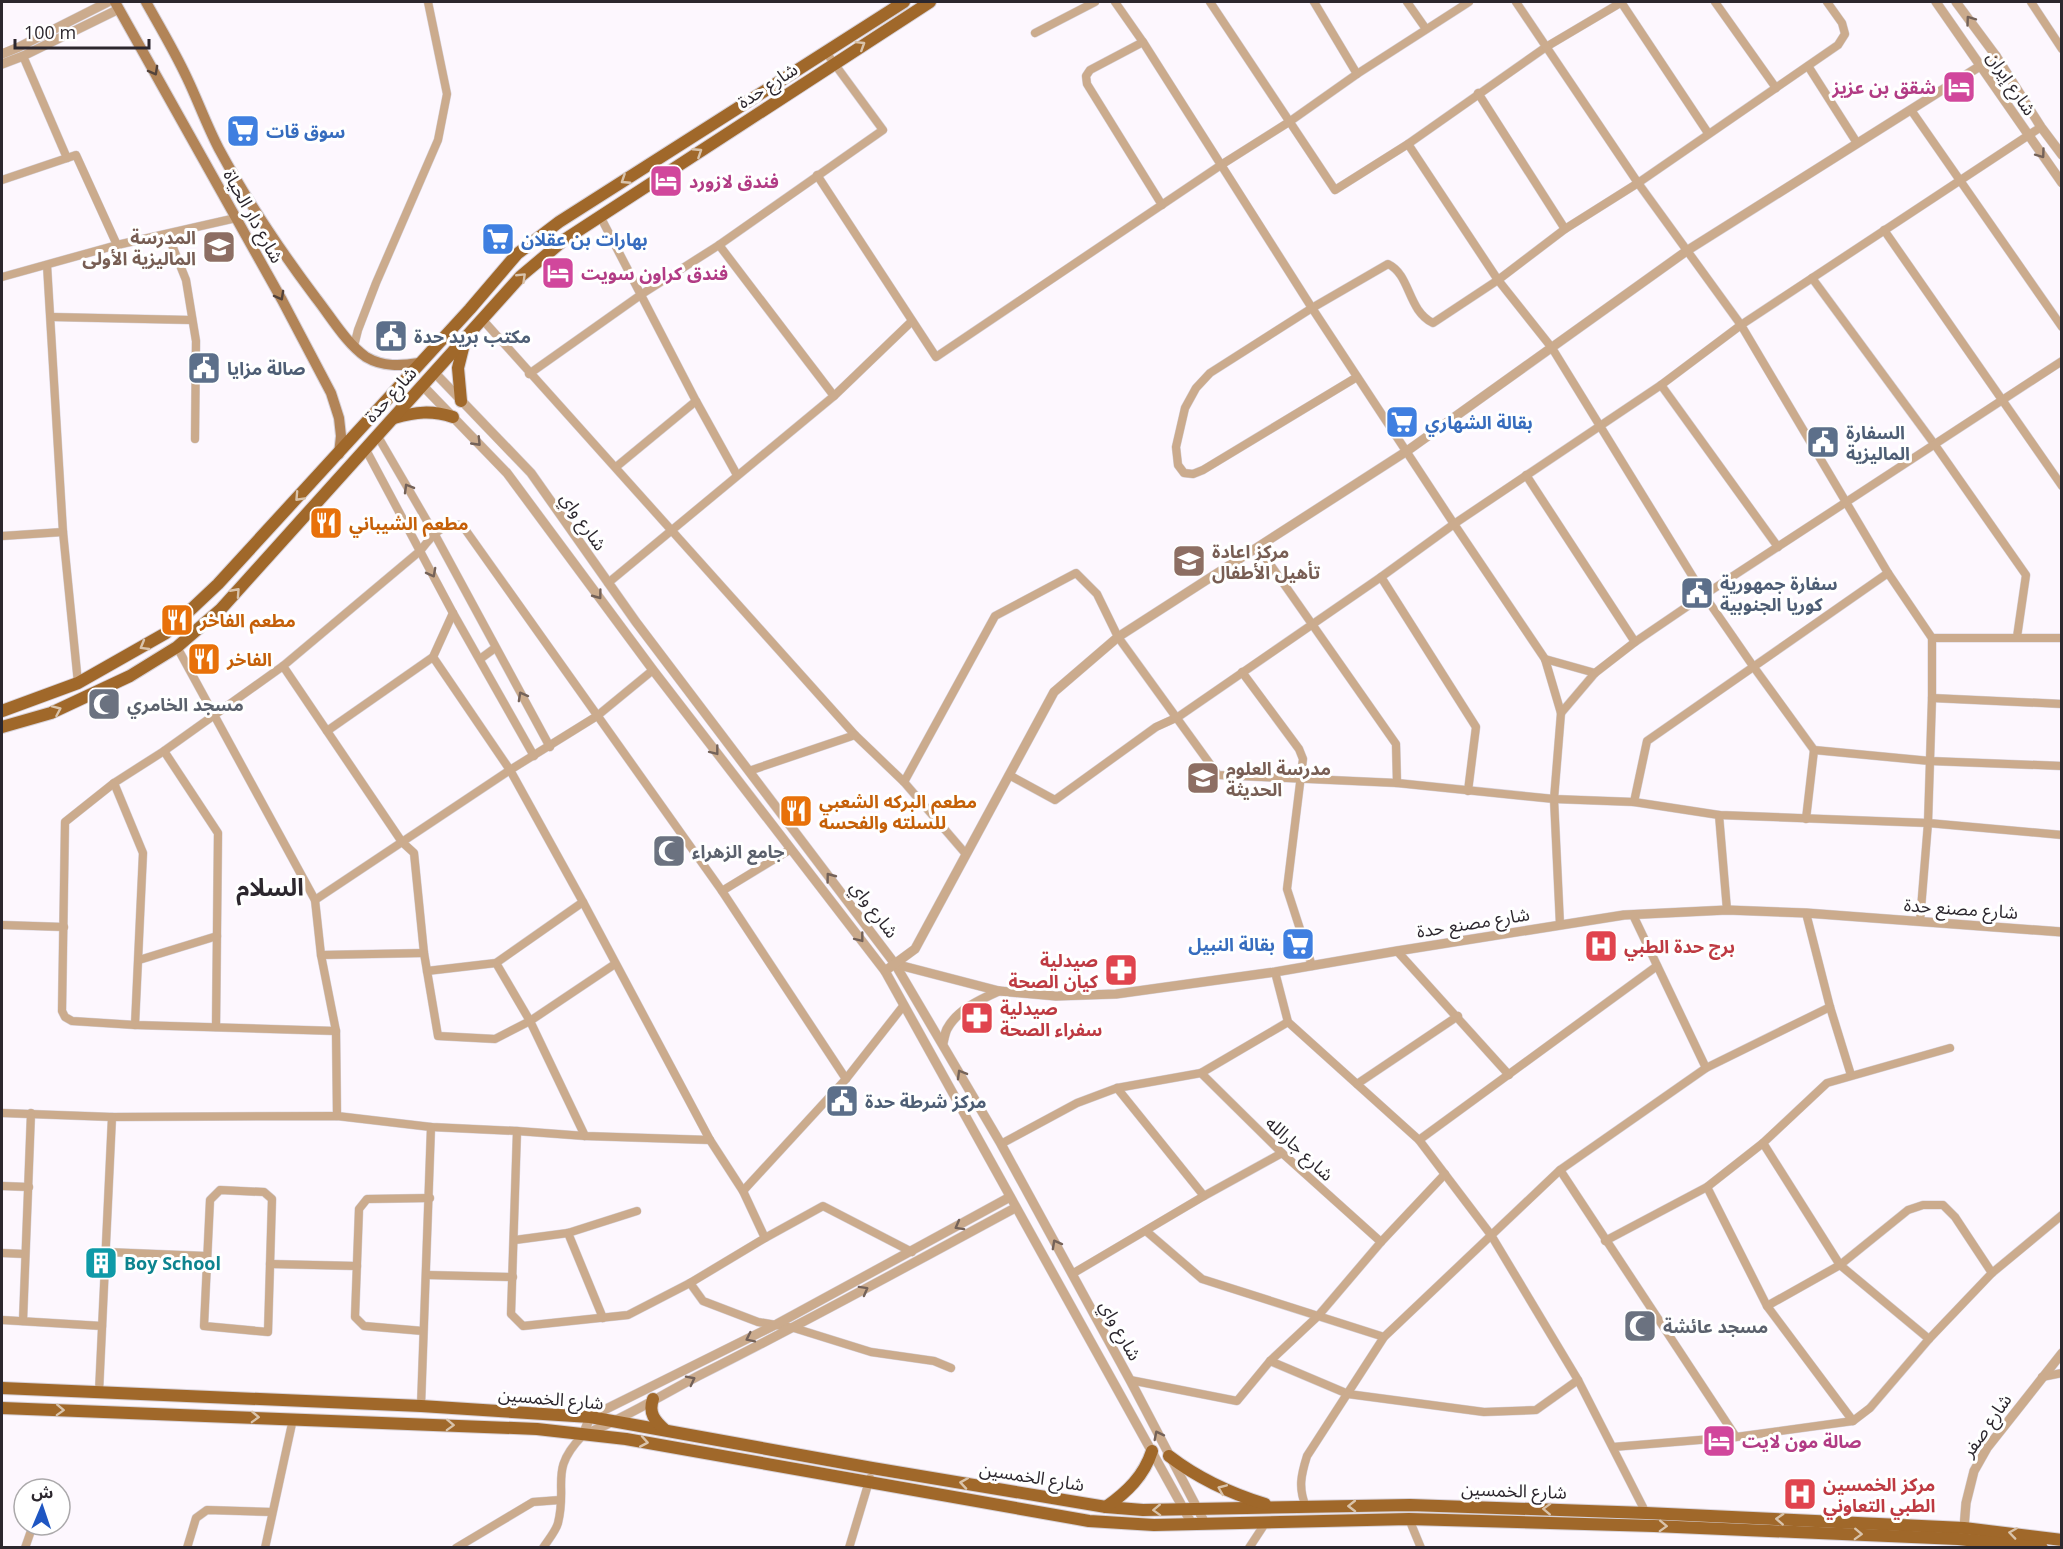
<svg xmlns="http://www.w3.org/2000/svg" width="2063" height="1549" viewBox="0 0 2063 1549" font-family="'Open Sans','Noto Sans Arabic',sans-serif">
	<rect width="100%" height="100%" fill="#fdf7fe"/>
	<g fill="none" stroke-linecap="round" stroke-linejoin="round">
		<g stroke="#d7d2d9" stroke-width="9">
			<g id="minor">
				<polyline points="1115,2 1143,42 1312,308 1454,524 1545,659 1561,713 1554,799 1560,925"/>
				<polyline points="1210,2 1335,190 1408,144 1546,47 1622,2"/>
				<polyline points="1314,2 1357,74"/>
				<polyline points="1407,2 1426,29"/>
				<polyline points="1516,2 1638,183 1741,325 1888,573 1932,638 1932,698 1928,823 1920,921"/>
				<polyline points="1621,2 1708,133"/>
				<polyline points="1715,2 1776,88"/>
				<polyline points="2031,2 2062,49"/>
				<polyline points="1035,33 1095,2"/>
				<polyline points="1143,42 1090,70 1086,76 1087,84 1162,205"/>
				<polyline points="23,56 67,158"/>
				<polyline points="1808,66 1857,143"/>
				<polyline points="1478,93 1565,229"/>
				<polyline points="1911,110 2062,327"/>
				<polyline points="1408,144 1498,280 1552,348 1704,595 1753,666 1814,750 1930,761 2062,766"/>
				<polyline points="817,175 936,357 1221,165 1289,122 1357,74 1469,2"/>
				<polyline points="2,180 76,155 117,245"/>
				<polyline points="600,216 696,401 737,475"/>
				<polyline points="1884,230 2062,486"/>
				<polyline points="168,235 186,280 196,341 195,439"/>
				<polyline points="719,245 834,396"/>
				<polyline points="47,265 63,532 78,683"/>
				<polyline points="2,277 117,245 236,218"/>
				<polyline points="1812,278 1935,445 2026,575 2017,637"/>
				<polyline points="52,317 191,320"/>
				<polyline points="482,319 855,735"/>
				<polyline points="354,346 358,330 376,283 438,140 447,94 428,2"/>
				<polyline points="529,374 642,294 719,245 883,130 825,51"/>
				<path d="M1357 377 1203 470 1193 474 1184 473 1178 465 1176 447 1185 408 1196 388 1210 373 1312 308 1388 264C1411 275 1407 310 1433 323L1498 280 1565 229 1638 183 1838 45 1845 34 1842 23 1827 2"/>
				<polyline points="1661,385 1778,547"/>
				<polyline points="377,435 434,533 550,747"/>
				<polyline points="365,448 453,613 534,756"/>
				<polyline points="616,467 696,401"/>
				<polyline points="1526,475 1635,642"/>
				<polyline points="2,536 63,532"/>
				<polyline points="1258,547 1396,744 1397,783"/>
				<polyline points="1381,577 1476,727 1468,791"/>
				<polyline points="608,583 834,396 912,321"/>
				<polyline points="1932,638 2062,638"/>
				<polyline points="177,647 315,900 321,955 336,1031 337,1116"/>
				<polyline points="433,657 510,770 583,902 710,1140 743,1191 765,1238"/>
				<polyline points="480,659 495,648"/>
				<polyline points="1545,659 1595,673"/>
				<polyline points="283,666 402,842 414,853 424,953 438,1036 495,1039 530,1021 615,964"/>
				<polyline points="1242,672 1299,749 1303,759 1287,889 1312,966"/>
				<polyline points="1932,698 2062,704"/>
				<polyline points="1561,713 1595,673 1635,642 1704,595 2062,361"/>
				<polyline points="327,731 433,657 453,613"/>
				<polyline points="164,751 218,833 216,1027"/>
				<polyline points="749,771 855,735 904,782 965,853"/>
				<polyline points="1009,775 1055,800 1156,727 1178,717 1381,577 1454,524 1661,385 1741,325 2041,127"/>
				<polyline points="904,782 995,616 1076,573 1097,594 1118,637 1218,775 1397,783 1554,799 1634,802 1719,815 1928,823 2062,835"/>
				<polyline points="114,783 143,853 135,1025"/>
				<polyline points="1634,802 1647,741 1888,573"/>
				<polyline points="1719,815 1727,910"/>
				<polyline points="1806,819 1814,750"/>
				<polyline points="722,891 791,849"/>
				<polyline points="315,900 510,770 597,716 653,670"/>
				<polyline points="1806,913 1830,1007 1851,1075"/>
				<polyline points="1633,915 1706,1068"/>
				<polyline points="2,925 64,927"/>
				<polyline points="1397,951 1509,1075"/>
				<polyline points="321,955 424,953"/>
				<polyline points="139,960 217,936"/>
				<polyline points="496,963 530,1021 585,1136"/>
				<polyline points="427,971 496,963 583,902"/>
				<polyline points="1275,972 1288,1022 1419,1140 1491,1235 1578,1380 1646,1513"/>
				<path d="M336 1031 135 1025 72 1021 65 1017 62 1011 65 822 114 783 164 751 283 666 420 551C431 537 443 521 462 525L722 891 846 1079"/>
				<polyline points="1201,1073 1282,1153 1381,1242"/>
				<polyline points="1357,1084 1458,1016"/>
				<polyline points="1117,1088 1204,1196"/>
				<polyline points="2,1113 112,1117 337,1116 431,1127 517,1131 585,1136 710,1140"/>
				<polyline points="517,1131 511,1314 523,1326 628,1315 690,1283 765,1238 823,1206 912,1252"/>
				<polyline points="1419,1140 1657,966"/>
				<polyline points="1763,1143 1840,1265 1929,1339"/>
				<polyline points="1001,1144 1077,1103 1117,1088 1201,1073 1288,1022"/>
				<polyline points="1560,1170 1736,1437"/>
				<polyline points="2,1186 29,1187"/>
				<polyline points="1707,1187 1767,1306 1853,1421"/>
				<polygon points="220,1190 264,1192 272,1199 268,1332 204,1326 210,1200"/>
				<polyline points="743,1191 846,1079 904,1005"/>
				<polyline points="1146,1231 1202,1279 1384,1337"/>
				<polyline points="568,1233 603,1318"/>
				<polyline points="515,1240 568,1233 637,1211"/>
				<polyline points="1605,1241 1707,1187 1763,1143 1827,1083 1950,1048"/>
				<polyline points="106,1252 206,1256"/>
				<polyline points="2,1253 25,1254"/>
				<polyline points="270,1264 357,1266"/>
				<polyline points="1072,1274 1204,1196 1282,1153"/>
				<polyline points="427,1275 513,1277"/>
				<polyline points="690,1283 703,1301 758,1322 794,1328 871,1352 934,1361 951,1368"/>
				<polyline points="1767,1306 1840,1265 1908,1210 1923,1205 1943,1205 1955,1217 1992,1273"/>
				<polyline points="2,1320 102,1326"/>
				<polyline points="23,1321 31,1113"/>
				<polyline points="423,1331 364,1326 355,1317 359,1209 367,1199 430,1198"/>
				<polyline points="1270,1361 1348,1394 1484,1412 1536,1410 1578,1380"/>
				<polyline points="2042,1377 2062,1373"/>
				<polyline points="1130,1380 1237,1401 1270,1361 1318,1316 1381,1242 1445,1174"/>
				<polyline points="99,1392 112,1117"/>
				<polyline points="421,1406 431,1127"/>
				<polyline points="1613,1447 1736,1437 1853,1421 1870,1408 1929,1339 1992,1273 2062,1215"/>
				<path d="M1306 1507C1298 1488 1301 1475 1307 1456L1384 1337 1560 1170 1706 1068 1830 1007"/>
				<polyline points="1409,1519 1421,1548"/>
				<polyline points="25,1548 33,1525"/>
				<polyline points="187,1548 196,1518 207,1510 272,1512"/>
				<polyline points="265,1548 293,1419"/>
				<polyline points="456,1548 533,1502 560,1500"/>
				<path d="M543 1548C548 1540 556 1531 558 1523 568 1483 548 1471 583 1435"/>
				<polyline points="849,1548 870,1478"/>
				<polyline points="1249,1548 1266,1522"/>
			</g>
		</g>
		<g stroke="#d7d2d9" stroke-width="10">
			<g id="tertiary">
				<polyline points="1936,2 2062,183"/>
				<polyline points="1956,2 1996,56 2041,127 2062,155"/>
				<polyline points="2,54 19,47 108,2"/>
				<polyline points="2,64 23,56 119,9"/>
				<polyline points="434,372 531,473 636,622 895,964 1001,1144 1130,1380 1205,1523"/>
				<polyline points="422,385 507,473 653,670 885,971 1192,1524"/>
				<polyline points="895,964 999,991 1056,996 1116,994 1275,972 1397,951 1624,915 1727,910 1806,913 2062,932"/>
				<polyline points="885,971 915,949 1054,692 1118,637 1407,451 1688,250 1996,56"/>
				<path d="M943 1043C944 1039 945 1033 947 1029 957 1010 981 999 999 991"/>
				<path d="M585 1434C626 1418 663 1394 702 1374 808 1321 911 1264 1015 1208"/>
				<polyline points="583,1435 590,1417 777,1324 1010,1197"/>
				<polyline points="1964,1528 1966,1503 1974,1471 1987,1448 2062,1353"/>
			</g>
		</g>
		<g stroke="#d7d2d9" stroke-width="12">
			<g id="secondary">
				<polyline points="115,2 282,300 331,393 339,418 341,436 339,454"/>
				<path d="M146 2C160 27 175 52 187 78 198 101 207 126 219 149 247 201 280 250 316 298 331 317 346 343 366 357 383 367 401 366 419 363"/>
			</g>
		</g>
		<g stroke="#d7d2d9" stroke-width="14">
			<g id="primary">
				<polyline points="461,401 458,368 465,340"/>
				<path d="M394 418C416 412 431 410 453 417"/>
				<polyline points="2,711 78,683 166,633 218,584 470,309 517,254 559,222 904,2"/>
				<polyline points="2,727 51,713 130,676 177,647 221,609 521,276 564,240 930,2"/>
				<polyline points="2,1388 421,1406 590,1417 872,1468 1106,1507 1143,1510 1410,1505 1646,1513 1964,1528 2062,1540"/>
				<path d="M653 1399C648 1413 655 1421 665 1430"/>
				<polyline points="2,1408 537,1429 626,1439 1089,1521 1154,1525 1409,1519 1654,1526 1958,1539 2042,1548"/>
				<path d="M1169 1456C1199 1479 1229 1493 1265 1504"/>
				<path d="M1106 1507C1127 1492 1144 1476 1152 1451"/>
			</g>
		</g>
		<use href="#minor" stroke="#cbab8d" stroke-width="8"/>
		<use href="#tertiary" stroke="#cbab8d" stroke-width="9"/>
		<use href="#secondary" stroke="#b28457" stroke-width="10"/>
		<use href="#primary" stroke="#a0682a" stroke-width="12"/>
	</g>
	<defs><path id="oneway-chevron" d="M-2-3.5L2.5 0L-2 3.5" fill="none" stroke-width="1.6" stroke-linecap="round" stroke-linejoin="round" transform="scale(1.5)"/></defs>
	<g stroke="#746259">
		<use href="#oneway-chevron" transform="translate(1970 20) rotate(-126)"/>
		<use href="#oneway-chevron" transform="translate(2041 154) rotate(54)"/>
		<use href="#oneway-chevron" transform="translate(477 442) rotate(46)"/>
		<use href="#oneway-chevron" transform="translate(408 488) rotate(-120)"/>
		<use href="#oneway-chevron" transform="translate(432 573) rotate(62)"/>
		<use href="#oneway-chevron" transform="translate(598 595) rotate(53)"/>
		<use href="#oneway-chevron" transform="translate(522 696) rotate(-119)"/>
		<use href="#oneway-chevron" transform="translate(715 751) rotate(52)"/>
		<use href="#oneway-chevron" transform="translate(830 877) rotate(-127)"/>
		<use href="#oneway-chevron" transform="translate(860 938) rotate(52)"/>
		<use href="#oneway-chevron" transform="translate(961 1074) rotate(-120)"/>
		<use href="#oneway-chevron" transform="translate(959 1226) rotate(151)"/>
		<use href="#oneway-chevron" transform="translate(1056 1244) rotate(-119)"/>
		<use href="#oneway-chevron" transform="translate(864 1290) rotate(-29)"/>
		<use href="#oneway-chevron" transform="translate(750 1338) rotate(154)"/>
		<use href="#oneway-chevron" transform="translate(691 1380) rotate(-27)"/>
		<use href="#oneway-chevron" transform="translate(1158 1435) rotate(-117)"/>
	</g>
	<g stroke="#d9c3aa">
		<use href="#oneway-chevron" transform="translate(861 45) rotate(-32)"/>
		<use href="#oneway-chevron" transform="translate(698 152) rotate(-33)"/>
		<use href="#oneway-chevron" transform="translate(625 180) rotate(147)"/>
		<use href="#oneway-chevron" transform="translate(522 277) rotate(-44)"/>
		<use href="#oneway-chevron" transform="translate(299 497) rotate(133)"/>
		<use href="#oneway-chevron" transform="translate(236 592) rotate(-48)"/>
		<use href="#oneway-chevron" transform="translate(144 646) rotate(150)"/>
		<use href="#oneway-chevron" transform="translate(57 710) rotate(-24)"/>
		<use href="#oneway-chevron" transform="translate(60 1410) rotate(2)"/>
		<use href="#oneway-chevron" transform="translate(255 1417) rotate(2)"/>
		<use href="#oneway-chevron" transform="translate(450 1425) rotate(2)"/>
		<use href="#oneway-chevron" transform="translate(644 1442) rotate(10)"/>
		<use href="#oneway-chevron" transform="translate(964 1483) rotate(-171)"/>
		<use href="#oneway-chevron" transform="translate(1222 1489) rotate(-157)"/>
		<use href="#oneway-chevron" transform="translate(1352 1506) rotate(179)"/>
		<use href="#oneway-chevron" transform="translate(1547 1509) rotate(-178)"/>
		<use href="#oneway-chevron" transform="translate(1157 1510) rotate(178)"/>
		<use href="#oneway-chevron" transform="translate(1780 1519) rotate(-177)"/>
		<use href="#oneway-chevron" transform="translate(1663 1526) rotate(2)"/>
		<use href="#oneway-chevron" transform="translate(2013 1533) rotate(-172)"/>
		<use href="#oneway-chevron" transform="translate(1858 1534) rotate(2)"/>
	</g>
	<g stroke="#54433a">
		<use href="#oneway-chevron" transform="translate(154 71) rotate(61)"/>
		<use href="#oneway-chevron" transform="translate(280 296) rotate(61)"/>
	</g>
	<defs>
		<g id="hotel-square" transform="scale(1.725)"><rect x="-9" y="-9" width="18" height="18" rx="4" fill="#d1479c" stroke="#fff"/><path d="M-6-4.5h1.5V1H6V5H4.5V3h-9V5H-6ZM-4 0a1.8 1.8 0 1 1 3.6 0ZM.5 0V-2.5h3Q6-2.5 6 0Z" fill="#fff"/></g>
		<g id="supermarket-square" transform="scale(1.725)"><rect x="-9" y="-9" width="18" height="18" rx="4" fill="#3f7fe0" stroke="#fff"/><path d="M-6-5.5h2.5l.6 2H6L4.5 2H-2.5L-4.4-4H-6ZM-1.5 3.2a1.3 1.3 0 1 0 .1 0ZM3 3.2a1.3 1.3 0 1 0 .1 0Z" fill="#fff"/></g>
		<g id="school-square" transform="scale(1.725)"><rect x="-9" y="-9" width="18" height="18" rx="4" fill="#8d6e63" stroke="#fff"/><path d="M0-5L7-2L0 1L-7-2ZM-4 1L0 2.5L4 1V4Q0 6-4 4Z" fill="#fff"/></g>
		<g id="civic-square" transform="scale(1.725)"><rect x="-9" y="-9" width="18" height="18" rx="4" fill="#5c6f8a" stroke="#fff"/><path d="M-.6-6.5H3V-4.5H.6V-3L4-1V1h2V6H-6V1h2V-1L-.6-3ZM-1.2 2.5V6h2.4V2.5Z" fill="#fff"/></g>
		<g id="restaurant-square" transform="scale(1.725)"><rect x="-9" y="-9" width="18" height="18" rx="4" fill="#e8710a" stroke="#fff"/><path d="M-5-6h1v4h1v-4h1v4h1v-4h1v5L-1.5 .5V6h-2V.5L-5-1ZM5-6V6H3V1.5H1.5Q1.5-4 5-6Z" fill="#fff"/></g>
		<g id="mosque-square" transform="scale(1.725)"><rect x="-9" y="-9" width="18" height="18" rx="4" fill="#6b7280" stroke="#fff"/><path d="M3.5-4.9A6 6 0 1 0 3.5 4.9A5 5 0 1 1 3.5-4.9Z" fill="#fff"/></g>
		<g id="hospital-square" transform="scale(1.725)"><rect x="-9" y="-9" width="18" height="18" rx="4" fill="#e0444e" stroke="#fff"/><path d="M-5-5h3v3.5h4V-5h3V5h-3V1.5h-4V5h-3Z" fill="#fff"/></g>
		<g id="pharmacy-square" transform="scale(1.725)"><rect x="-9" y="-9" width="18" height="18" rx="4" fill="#e0444e" stroke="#fff"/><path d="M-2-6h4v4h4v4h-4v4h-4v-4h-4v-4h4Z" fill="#fff"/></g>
		<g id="building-square" transform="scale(1.725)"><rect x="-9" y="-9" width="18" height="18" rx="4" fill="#0f9aa8" stroke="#fff"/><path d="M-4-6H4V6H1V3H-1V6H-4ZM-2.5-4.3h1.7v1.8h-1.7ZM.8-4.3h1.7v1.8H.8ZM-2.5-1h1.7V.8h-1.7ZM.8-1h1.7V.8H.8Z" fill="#fff"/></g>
	</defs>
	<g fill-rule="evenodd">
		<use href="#hotel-square" x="1959" y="87"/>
		<use href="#supermarket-square" x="243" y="131"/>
		<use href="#hotel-square" x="666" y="181"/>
		<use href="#supermarket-square" x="498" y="239"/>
		<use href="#school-square" x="219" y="247"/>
		<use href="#hotel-square" x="558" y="273"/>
		<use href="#civic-square" x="391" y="336"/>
		<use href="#civic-square" x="204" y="368"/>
		<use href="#supermarket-square" x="1402" y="422"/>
		<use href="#civic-square" x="1823" y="442"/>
		<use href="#restaurant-square" x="326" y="523"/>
		<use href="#school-square" x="1189" y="561"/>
		<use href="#civic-square" x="1697" y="593"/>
		<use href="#restaurant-square" x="177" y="620"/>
		<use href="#restaurant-square" x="204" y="659"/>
		<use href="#mosque-square" x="104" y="704"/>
		<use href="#school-square" x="1203" y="778"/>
		<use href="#restaurant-square" x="796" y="811"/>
		<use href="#mosque-square" x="669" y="851"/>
		<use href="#supermarket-square" x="1298" y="944"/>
		<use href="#hospital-square" x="1601" y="946"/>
		<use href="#pharmacy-square" x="1121" y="970"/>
		<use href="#pharmacy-square" x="977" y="1018"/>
		<use href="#civic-square" x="842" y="1101"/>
		<use href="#building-square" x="101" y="1263"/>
		<use href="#mosque-square" x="1640" y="1326"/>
		<use href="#hotel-square" x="1719" y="1441"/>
		<use href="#hospital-square" x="1800" y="1494"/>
	</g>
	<g text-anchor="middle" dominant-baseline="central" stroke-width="6" stroke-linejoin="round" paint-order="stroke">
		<g font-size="18" fill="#2c272e" stroke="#fff">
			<text transform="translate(2012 83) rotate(56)">شارع إيران</text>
			<text transform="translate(767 85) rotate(-33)">شارع حدة</text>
			<text transform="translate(254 216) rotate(61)">شارع دار الحياة</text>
			<text transform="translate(390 394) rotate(-48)">شارع حدة</text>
			<text transform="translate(584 521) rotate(55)">شارع واي</text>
			<text transform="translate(1961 908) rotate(4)">شارع مصنع حدة</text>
			<text transform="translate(875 909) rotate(53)">شارع واي</text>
			<text transform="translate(1473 922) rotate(-9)">شارع مصنع حدة</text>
			<text transform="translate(1300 1148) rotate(43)">شارع جارالله</text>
			<text transform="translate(1121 1330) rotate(61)">شارع واي</text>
			<text transform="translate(551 1398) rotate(5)">شارع الخمسين</text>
			<text transform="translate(1986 1425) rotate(-55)">شارع صفر</text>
			<text transform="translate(1032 1476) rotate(9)">شارع الخمسين</text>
			<text transform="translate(1514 1490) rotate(2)">شارع الخمسين</text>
		</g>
		<g font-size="18" font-weight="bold" fill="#b23c85" stroke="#fff" text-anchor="start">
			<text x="1936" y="87" text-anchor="end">شقق بن عزيز</text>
			<text x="689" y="181">فندق لازورد</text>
			<text x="581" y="273">فندق كراون سويت</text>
			<text x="1742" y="1441">صالة مون لايت</text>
		</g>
		<g font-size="18" font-weight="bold" fill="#366cbe" stroke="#fff" text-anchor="start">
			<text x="266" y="131">سوق قات</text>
			<text x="521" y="239">بهارات بن عقلان</text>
			<text x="1425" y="422">بقالة الشهاري</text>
			<text x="1275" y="944" text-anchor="end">بقالة النبيل</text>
		</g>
		<g font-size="18" font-weight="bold" fill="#785e54" stroke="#fff" text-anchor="start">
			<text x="196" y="237" text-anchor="end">المدرسة<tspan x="196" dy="21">الماليزية الأولى</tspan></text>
			<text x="1212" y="551">مركز اعادة<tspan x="1212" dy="21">تأهيل الأطفال</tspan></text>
			<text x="1226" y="768">مدرسة العلوم<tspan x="1226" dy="21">الحديثة</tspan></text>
		</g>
		<g font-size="18" font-weight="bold" fill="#4e5e75" stroke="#fff" text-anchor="start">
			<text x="414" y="336">مكتب بريد حدة</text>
			<text x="227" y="368">صالة مزايا</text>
			<text x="1846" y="432">السفارة<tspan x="1846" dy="21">الماليزية</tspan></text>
			<text x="1720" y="583">سفارة جمهورية<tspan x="1720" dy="21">كوريا الجنوبية</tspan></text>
			<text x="865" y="1101">مركز شرطة حدة</text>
		</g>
		<g font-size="18" font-weight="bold" fill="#c56008" stroke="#fff" text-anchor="start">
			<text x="349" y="523">مطعم الشيباني</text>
			<text x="200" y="620">مطعم الفاخر</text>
			<text x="227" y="659">الفاخر</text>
			<text x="819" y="801">مطعم البركه الشعبي<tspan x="819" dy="21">للسلته والفحسه</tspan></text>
		</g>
		<g font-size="18" font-weight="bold" fill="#5b616d" stroke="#fff" text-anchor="start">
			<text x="127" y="704">مسجد الخامري</text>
			<text x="692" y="851">جامع الزهراء</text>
			<text x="1663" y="1326">مسجد عائشة</text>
		</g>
		<g font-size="18" font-weight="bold" fill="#be3a42" stroke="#fff" text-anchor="start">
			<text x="1624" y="946">برج حدة الطبي</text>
			<text x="1098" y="960" text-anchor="end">صيدلية<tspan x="1098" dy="21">كيان الصحة</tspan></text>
			<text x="1000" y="1008">صيدلية<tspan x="1000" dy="21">سفراء الصحة</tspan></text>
			<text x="1823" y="1484">مركز الخمسين<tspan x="1823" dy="21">الطبي التعاوني</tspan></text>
		</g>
		<g font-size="18" font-weight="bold" fill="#0d838f" stroke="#fff" text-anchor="start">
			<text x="124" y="1263">Boy School</text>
		</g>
		<g font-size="24" font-weight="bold" fill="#2c272e" stroke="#fff">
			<text x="270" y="886">السلام</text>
		</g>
	</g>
	<rect width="2063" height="1549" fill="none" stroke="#2c272e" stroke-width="6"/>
	<g transform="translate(42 1507) rotate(2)"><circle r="28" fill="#ffffff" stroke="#aba9ab" stroke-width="1.5"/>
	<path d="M0-4.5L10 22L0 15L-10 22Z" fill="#1f56c2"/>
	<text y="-9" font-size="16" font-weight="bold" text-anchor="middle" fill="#2c272e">ش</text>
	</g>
	<path d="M15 39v9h134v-9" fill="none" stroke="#2c272e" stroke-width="3"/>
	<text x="24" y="39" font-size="18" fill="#2c272e" stroke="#ffffff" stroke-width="4.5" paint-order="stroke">100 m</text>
</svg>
